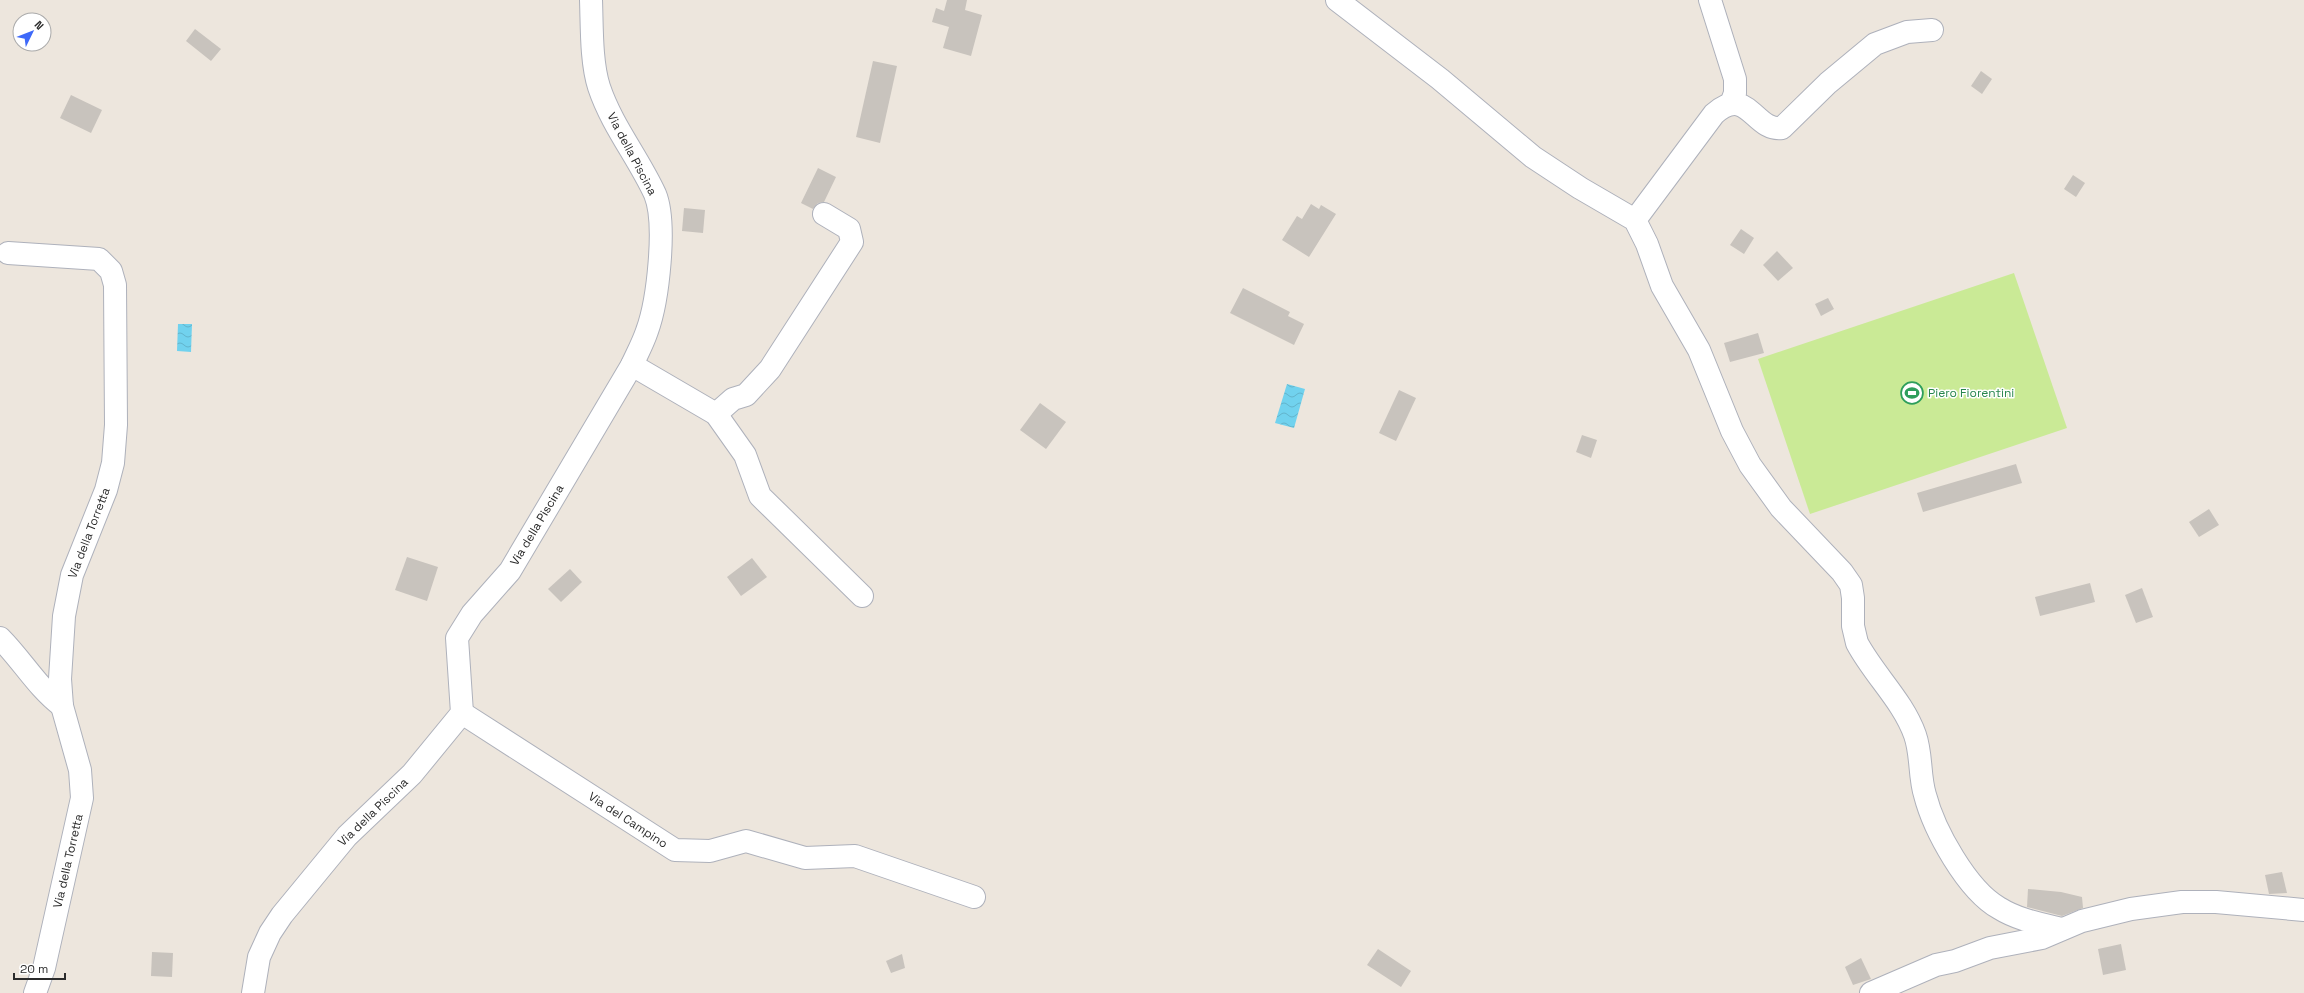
<svg xmlns="http://www.w3.org/2000/svg" width="2304" height="993" viewBox="0 0 2304 993" font-family="'Space Grotesk',sans-serif">
	<defs>
		<pattern id="water-waves" width="16" height="10" patternUnits="userSpaceOnUse"><rect width="16" height="10" fill="#71d2ee"/><path d="M0 5q4-4 8 0t8 0" fill="none" stroke="#62b4cc"/></pattern>
	</defs>
	<rect width="100%" height="100%" fill="#ede6dd"/>
	<polygon fill="#caea96" points="2014,273 2067,428 1810,514 1758,359"/>
	<g fill="url(#water-waves)">
		<polygon points="178,324 192,324 191,352 177,351"/>
		<polygon points="1287,384 1305,389 1294,428 1275,423"/>
	</g>
	<g fill="#c8c3bd">
		<polygon points="947,0 967,0 965,10 982,15 971,56 943,48 949,27 932,22 936,8 944,11"/>
		<polygon points="195,29 221,49 211,61 186,41"/>
		<polygon points="873,61 897,66 880,143 856,137"/>
		<polygon points="1981,71 1992,79 1982,94 1971,86"/>
		<polygon points="71,95 102,110 91,133 60,118"/>
		<polygon points="818,168 836,177 824,202 818,203 813,209 801,203"/>
		<polygon points="2073,175 2085,183 2076,197 2064,189"/>
		<polygon points="1311,204 1319,209 1321,205 1336,214 1309,257 1282,240 1297,216 1302,219"/>
		<polygon points="684,208 705,210 703,233 682,231"/>
		<polygon points="1741,229 1754,238 1744,254 1730,245"/>
		<polygon points="1777,251 1793,268 1778,281 1763,265"/>
		<polygon points="1243,288 1290,312 1288,316 1304,324 1294,345 1230,313"/>
		<polygon points="1828,298 1834,309 1821,316 1815,304"/>
		<polygon points="1758,333 1764,353 1730,362 1724,343"/>
		<polygon points="1399,390 1416,398 1396,441 1379,433"/>
		<polygon points="1040,403 1066,422 1046,449 1020,430"/>
		<polygon points="1582,435 1597,440 1591,458 1576,452"/>
		<polygon points="2016,464 2022,483 1923,512 1917,493"/>
		<polygon points="2209,509 2219,525 2199,537 2189,522"/>
		<polygon points="407,557 438,567 427,601 395,590"/>
		<polygon points="752,558 767,577 741,596 727,577"/>
		<polygon points="570,569 582,582 561,602 548,589"/>
		<polygon points="2090,583 2095,602 2040,616 2035,597"/>
		<polygon points="2142,588 2153,617 2136,623 2125,595"/>
		<polygon points="2282,872 2287,893 2269,894 2265,875"/>
		<polygon points="2028,889 2061,892 2082,897 2083,908 2062,916 2027,907"/>
		<polygon points="2121,944 2126,970 2103,975 2098,949"/>
		<polygon points="1378,949 1411,971 1401,987 1367,965"/>
		<polygon points="152,952 173,953 172,977 151,976"/>
		<polygon points="902,954 905,968 891,973 886,961"/>
		<polygon points="1861,958 1871,979 1853,985 1845,967"/>
	</g>
	<g fill="none" stroke-linecap="round" stroke-linejoin="round">
		<g stroke="#aeb1bb" stroke-width="24">
			<g id="minor">
				<path d="M1337 0 1440 79 1533 157 1580 188 1635 220 1647 244 1662 286 1699 350 1732 431 1750 465 1781 508 1842 572 1851 585 1853 598V626L1857 643C1874 675 1903 701 1915 735 1922 755 1919 776 1925 795 1934 830 1967 890 1999 908 2018 920 2041 924 2062 929"/>
				<polyline points="1710,0 1735,79 1735,93 1731,104"/>
				<path d="M1635 220 1714 114C1748 84 1754 132 1782 128L1828 83 1875 44 1907 32 1932 30"/>
				<polyline points="8,253 99,259 111,271 115,285 116,425 113,463 106,490 72,575 64,616 60,679 62,706 80,770 82,798 44,968 35,993"/>
				<polyline points="632,365 716,414 745,455 760,496 862,596"/>
				<polyline points="716,414 733,399 746,395 770,369 852,242 849,229 824,214"/>
				<path d="M0 638C22 660 37 687 62 706"/>
				<polyline points="462,713 675,850 710,851 746,841 805,858 855,856 974,897"/>
				<path d="M253 993 259 957 270 933 282 915 347 836 412 774 462 713 457 638 472 614 510 571 632 365C637 354 643 343 647 331 658 301 667 223 655 194 638 157 612 126 599 87 591 62 592 27 591 0"/>
				<polyline points="1871,993 1936,965 1955,961 1990,948 2042,938 2082,921 2131,909 2182,902 2216,902 2304,910"/>
			</g>
		</g>
		<use href="#minor" stroke="#fff" stroke-width="22"/>
	</g>
	<defs>
		<g id="stadium-ring" transform="scale(1.15)"><circle r="9.5" fill="#fff" stroke="#2e9e5b" stroke-width="1.5"/><path d="M0-5a6.5 5 0 1 0 0 10a6.5 5 0 1 0 0-10ZM-3.5-1.8h7v3.6h-7Z" fill="#2e9e5b"/></g>
	</defs>
	<g fill-rule="evenodd">
		<use href="#stadium-ring" x="1912" y="393"/>
	</g>
	<g text-anchor="middle" dominant-baseline="central" stroke-width="3" stroke-linejoin="round" paint-order="stroke">
		<g font-size="12" fill="#2b2b2b" stroke="#fff">
			<text transform="translate(632 154) rotate(62)">Via della Piscina</text>
			<text transform="translate(537 525) rotate(-59)">Via della Piscina</text>
			<text transform="translate(89 533) rotate(-69)">Via della Torretta</text>
			<text transform="translate(373 812) rotate(-44)">Via della Piscina</text>
			<text transform="translate(628 820) rotate(33)">Via del Campino</text>
			<text transform="translate(68 861) rotate(-77)">Via della Torretta</text>
		</g>
		<g font-size="12" fill="#27864d" stroke="#fff" text-anchor="start">
			<text x="1928" y="393">Piero Fiorentini</text>
		</g>
	</g>
	<g transform="translate(32 32) rotate(47)"><circle r="19" fill="#ffffff" stroke="#aaaaaa"/>
	<path d="M0-3L7 15L0 10L-7 15Z" fill="#3e69f9"/>
	<text y="-6" font-size="11" font-weight="bold" text-anchor="middle" fill="#2b2b2b">N</text>
	</g>
	<path d="M14 973v6h51v-6" fill="none" stroke="#2b2b2b" stroke-width="2"/>
	<text x="20" y="973" font-size="12" fill="#2b2b2b" stroke="#ffffff" stroke-width="3" paint-order="stroke">20 m</text>
</svg>
